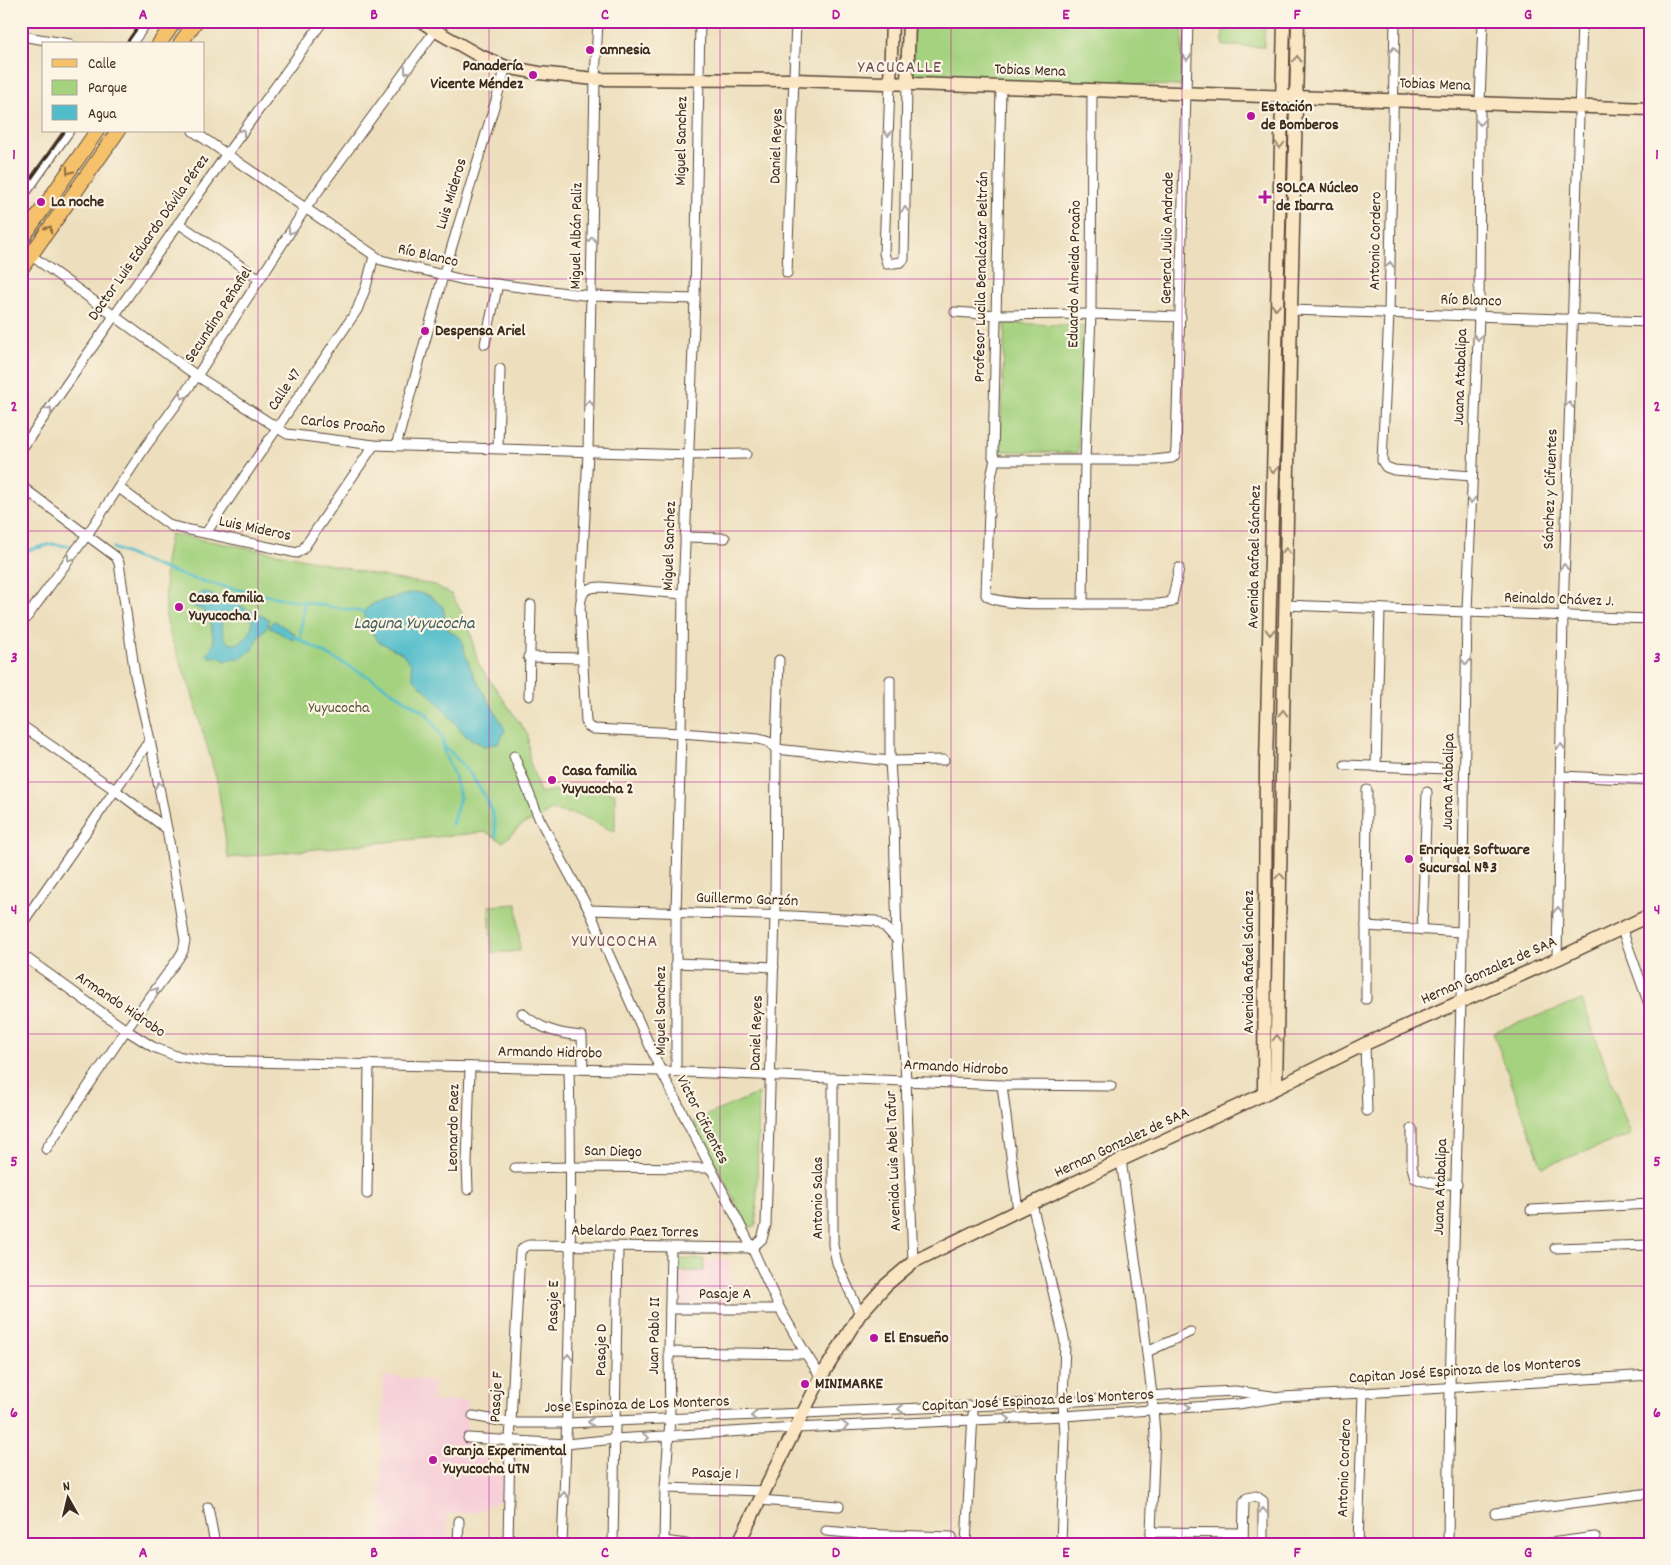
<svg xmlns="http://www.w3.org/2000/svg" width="1671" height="1565" viewBox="0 0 1671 1565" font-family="Dekko,sans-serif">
	<rect width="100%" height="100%" fill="#fcf5e5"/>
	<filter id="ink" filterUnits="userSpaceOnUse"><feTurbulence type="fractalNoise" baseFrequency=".02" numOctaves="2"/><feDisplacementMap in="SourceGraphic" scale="10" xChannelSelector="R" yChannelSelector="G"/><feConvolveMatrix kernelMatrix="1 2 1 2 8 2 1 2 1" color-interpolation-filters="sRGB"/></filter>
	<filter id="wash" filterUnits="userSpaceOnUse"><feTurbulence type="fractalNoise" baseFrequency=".0096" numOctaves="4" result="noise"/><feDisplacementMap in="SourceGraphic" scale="20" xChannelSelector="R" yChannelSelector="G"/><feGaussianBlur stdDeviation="1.12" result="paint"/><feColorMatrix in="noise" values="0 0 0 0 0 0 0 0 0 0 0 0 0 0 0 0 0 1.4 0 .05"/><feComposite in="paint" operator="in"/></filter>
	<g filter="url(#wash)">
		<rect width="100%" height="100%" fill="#eddfbd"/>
		<g fill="#f6cfd8">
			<polygon points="681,1259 730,1260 730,1305 675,1305 676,1264 678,1260"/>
			<polygon points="383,1375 433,1381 434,1402 467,1400 467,1443 504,1478 503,1499 473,1513 447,1514 448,1544 379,1544"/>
		</g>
		<g fill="#a4d27f" stroke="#707e4e">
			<polygon points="914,21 1183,21 1181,86 912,77"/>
			<polygon points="1223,21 1265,21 1264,47 1223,46"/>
			<polygon points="1005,323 1083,326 1078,453 1000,451"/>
			<polygon points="170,534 287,555 395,579 435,585 451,594 468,623 478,663 528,735 529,759 540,793 575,787 615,793 615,832 582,816 551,810 539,818 523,824 503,842 486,832 228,858 218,785 191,690 171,638 166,617 165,562"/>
			<polygon points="517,904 520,951 492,953 489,906"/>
			<polygon points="1582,1000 1631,1135 1542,1167 1493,1032"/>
			<polygon points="759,1093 756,1225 753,1227 749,1227 693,1121"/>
			<polygon points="680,1259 704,1259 704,1271 676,1271 676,1264"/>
		</g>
		<g fill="#51bdcb" stroke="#467474" fill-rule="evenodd">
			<path d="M203 591 219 598H228L246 609 269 619 268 626 259 636 253 649 240 659 235 658 225 661 219 657H210L207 654 214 644 211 625 203 610 194 607C193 601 199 596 203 591ZM221 612 239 614 252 620C254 637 232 655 224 636 221 630 222 619 221 612Z"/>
			<path d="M415 592 430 596 443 607 447 629 462 639C467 674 490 699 505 730L499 743 484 746 466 736 440 705 413 678 411 664 402 653 379 642 367 627 363 612 374 603Z"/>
			<path d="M275 621 295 634 294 640C284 638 279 630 269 628L272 622Z"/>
		</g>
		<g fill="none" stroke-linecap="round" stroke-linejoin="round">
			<g stroke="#51bdcb" stroke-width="3">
				<path d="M113 548C142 560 171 573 202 581 254 595 310 603 363 612"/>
				<polyline points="21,552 52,544 74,547"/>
				<polyline points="295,637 378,682 427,714 443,738 443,749 454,776 460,797 452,824"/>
				<polyline points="300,640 304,602"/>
				<path d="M443 745C462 762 484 789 492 812 495 820 495 828 496 836"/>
			</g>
		</g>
	</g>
	<g filter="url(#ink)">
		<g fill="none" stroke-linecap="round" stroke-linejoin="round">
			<g stroke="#564536" stroke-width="11">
				<g id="street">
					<polyline points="1395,21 1389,314 1382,461 1386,467 1394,470 1472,476"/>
					<polyline points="21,36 70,44"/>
					<polyline points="131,44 148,21"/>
					<polyline points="890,84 884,253 887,264 901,262 904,259 907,84"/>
					<polyline points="1001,87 993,457 999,460 1154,460 1172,458 1175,455 1176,449 1188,21"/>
					<polyline points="193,131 381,260 464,280 591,296 695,299"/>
					<polyline points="21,199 69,131"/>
					<polyline points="178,223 260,279"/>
					<polyline points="21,248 197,376 287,434 374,445 689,455 746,454"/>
					<polyline points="787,273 796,21"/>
					<polyline points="1291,310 1650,322"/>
					<polyline points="955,312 997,315 1091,314 1181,317"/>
					<polyline points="485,344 498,284"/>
					<polyline points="396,446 443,276 506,67"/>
					<polyline points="498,448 500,369"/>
					<polyline points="21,450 226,155 323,21"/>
					<path d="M995 459 990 482 986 595C998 607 1063 603 1083 604L1085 460 1091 314 1092 89"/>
					<polyline points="21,486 116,557 119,563 135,675 150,740 167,829 185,941 183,951 178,959 126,1030 46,1149"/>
					<polyline points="119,488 171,526 297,553 303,549 374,445"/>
					<polyline points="206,533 357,310 366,287 374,256"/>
					<polyline points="685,537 725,538"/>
					<polyline points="581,596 588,452 595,79 598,21"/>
					<polyline points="1083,604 1159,604 1172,602 1179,568"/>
					<polyline points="1285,605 1650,619"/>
					<polyline points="21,625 87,535 146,446 197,376 305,209 442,21"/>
					<polyline points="528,657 583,658"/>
					<polyline points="779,660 776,749 890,761 944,760"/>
					<polyline points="890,680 890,761 894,825 897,940 906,1080 913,1262"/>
					<polyline points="529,696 531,605"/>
					<polyline points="21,725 115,790 167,829"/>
					<polyline points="514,756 539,818 589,910 661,1071 752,1248 780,1309 806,1354 821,1377"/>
					<polyline points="1345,765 1448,769"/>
					<polyline points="1376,767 1380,609"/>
					<polyline points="1561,776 1650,780"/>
					<polyline points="1367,790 1366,926 1461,932"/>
					<polyline points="589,910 793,916 876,921 885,927 897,940"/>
					<polyline points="21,925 150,740"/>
					<polyline points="1366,926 1366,999"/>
					<polyline points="1621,927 1650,1007"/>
					<polyline points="1422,930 1427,792"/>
					<polyline points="21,954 126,1030 153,1047 176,1056 208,1061 661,1071 1002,1085 1111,1086"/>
					<polyline points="1557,959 1563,615 1582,21"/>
					<polyline points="676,963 774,967"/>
					<path d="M522 1013C540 1029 558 1034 582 1036L583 1069"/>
					<polyline points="1365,1044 1367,1111"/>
					<polyline points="676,1071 676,912 681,733 683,594 695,299 700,21"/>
					<polyline points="833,1078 833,1245 837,1263 860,1314"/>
					<polyline points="1002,1085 1018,1211"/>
					<path d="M1412 1129V1167L1415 1178C1429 1184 1442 1185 1457 1184"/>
					<polyline points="1121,1160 1139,1287 1152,1395 1155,1435 1151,1532"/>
					<polyline points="515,1168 572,1167 710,1168"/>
					<polyline points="468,1190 467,1163 470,1067"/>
					<polyline points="367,1194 369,1064"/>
					<polyline points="1032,1204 1065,1342 1063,1402 1065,1434 1061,1544"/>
					<polyline points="1531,1210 1650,1204"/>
					<polyline points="1555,1248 1650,1245"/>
					<polyline points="670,1309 780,1309"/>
					<polyline points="669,1352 806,1354"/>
					<polyline points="1147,1352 1190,1332"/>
					<polyline points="473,1416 511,1423 567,1423 1063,1402 1194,1393 1235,1391 1272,1396"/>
					<polyline points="468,1438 566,1444 615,1439 796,1428 1064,1416 1238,1404 1282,1397 1363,1393 1650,1375"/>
					<polyline points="665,1488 764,1491"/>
					<polyline points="759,1500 839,1506"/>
					<polyline points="208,1507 215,1544"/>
					<polyline points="1495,1513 1650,1493"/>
					<polyline points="826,1531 860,1534 952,1537"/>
					<polyline points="664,1541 686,1544"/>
					<polyline points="458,1544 459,1521"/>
					<path d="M508 1544 510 1441 520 1252 524 1247 529 1245 752 1248 762 1239 766 1225 775 915 776 749 769 742 759 739 681 733 593 729 588 726 586 722 580 608C581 593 584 587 601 587L683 594"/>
					<path d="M562 1544C569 1386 573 1227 569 1069"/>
					<polyline points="613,1544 618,1248"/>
					<polyline points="664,1544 665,1488 670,1420 669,1352 671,1248"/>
					<polyline points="966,1544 973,1414"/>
					<polyline points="1151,1544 1151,1532 1243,1533"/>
					<polyline points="1243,1544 1244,1502 1247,1498 1256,1496 1263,1501 1263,1544"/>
					<polyline points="1358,1544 1363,1393"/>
					<polyline points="1448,1544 1450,1387 1461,1001 1467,611 1479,316 1480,102 1483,21"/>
					<polyline points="1543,1544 1595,1537"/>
				</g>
			</g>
			<g stroke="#564536" stroke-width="15">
				<g id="secondary">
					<polyline points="421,21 436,31 478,55 506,67 539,73 595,79 795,80 1650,109"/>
					<polyline points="890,84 892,21"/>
					<polyline points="907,84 909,21"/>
					<polyline points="1276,1087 1291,310 1298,21"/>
					<polyline points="1264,1094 1266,765 1284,21"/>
					<polyline points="738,1544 821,1377 860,1314 886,1285 913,1262 1121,1160 1264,1094 1365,1044 1557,959 1650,915"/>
				</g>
			</g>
			<g stroke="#564536" stroke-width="16">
				<g id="primary">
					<polyline points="159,44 175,21"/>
					<polyline points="180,44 196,21"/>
					<polyline points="21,240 97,131"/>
					<polyline points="21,269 118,131"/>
				</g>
			</g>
			<use href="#street" stroke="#fff" stroke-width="9"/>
			<use href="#secondary" stroke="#fbe6c4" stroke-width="12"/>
			<use href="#primary" stroke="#f5c16b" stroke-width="14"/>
			<g stroke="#3b2a1e" stroke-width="3">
				<polyline points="126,44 142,21"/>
				<polyline points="21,193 65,131"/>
			</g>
		</g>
		<defs><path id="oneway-chevron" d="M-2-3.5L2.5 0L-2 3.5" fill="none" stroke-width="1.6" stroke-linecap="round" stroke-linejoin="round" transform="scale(1.25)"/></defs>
		<g stroke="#a79f9a">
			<use href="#oneway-chevron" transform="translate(1394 50) rotate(-89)"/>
			<use href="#oneway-chevron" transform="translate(1187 57) rotate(92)"/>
			<use href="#oneway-chevron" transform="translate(407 71) rotate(126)"/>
			<use href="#oneway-chevron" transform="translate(1480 122) rotate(90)"/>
			<use href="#oneway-chevron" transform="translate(242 132) rotate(-54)"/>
			<use href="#oneway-chevron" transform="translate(888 133) rotate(92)"/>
			<use href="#oneway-chevron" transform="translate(905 210) rotate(-89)"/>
			<use href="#oneway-chevron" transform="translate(291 231) rotate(123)"/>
			<use href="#oneway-chevron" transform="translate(592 240) rotate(-89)"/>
			<use href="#oneway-chevron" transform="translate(1390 265) rotate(-89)"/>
			<use href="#oneway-chevron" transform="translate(1478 337) rotate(92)"/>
			<use href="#oneway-chevron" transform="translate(183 396) rotate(126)"/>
			<use href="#oneway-chevron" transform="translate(589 403) rotate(-89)"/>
			<use href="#oneway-chevron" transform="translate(1569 405) rotate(-88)"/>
			<use href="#oneway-chevron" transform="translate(49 410) rotate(-55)"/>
			<use href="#oneway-chevron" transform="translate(1471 500) rotate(92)"/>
			<use href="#oneway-chevron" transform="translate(70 558) rotate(126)"/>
			<use href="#oneway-chevron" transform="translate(1564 567) rotate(-88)"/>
			<use href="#oneway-chevron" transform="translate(1466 662) rotate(91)"/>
			<use href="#oneway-chevron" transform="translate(1561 747) rotate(-89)"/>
			<use href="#oneway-chevron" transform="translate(159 785) rotate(-101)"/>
			<use href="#oneway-chevron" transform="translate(1558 910) rotate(-89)"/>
			<use href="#oneway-chevron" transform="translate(155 991) rotate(-53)"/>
			<use href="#oneway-chevron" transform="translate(568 1357) rotate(-89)"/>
			<use href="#oneway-chevron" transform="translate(1187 1407) rotate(-3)"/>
			<use href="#oneway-chevron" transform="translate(901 1409) rotate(178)"/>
			<use href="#oneway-chevron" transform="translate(754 1416) rotate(177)"/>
			<use href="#oneway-chevron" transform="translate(1007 1419) rotate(-3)"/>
			<use href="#oneway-chevron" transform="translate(591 1422) rotate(176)"/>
			<use href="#oneway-chevron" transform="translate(845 1426) rotate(-3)"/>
			<use href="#oneway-chevron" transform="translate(646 1438) rotate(-3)"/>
			<use href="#oneway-chevron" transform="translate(564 1495) rotate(-88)"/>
			<use href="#oneway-chevron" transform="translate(1263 1511) rotate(-90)"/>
		</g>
		<g stroke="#9b8871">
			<use href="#oneway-chevron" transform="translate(1297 59) rotate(-88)"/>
			<use href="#oneway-chevron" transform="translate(1280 145) rotate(92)"/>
			<use href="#oneway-chevron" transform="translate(1276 307) rotate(91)"/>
			<use href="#oneway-chevron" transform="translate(1273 470) rotate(91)"/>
			<use href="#oneway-chevron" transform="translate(1286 551) rotate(-89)"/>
			<use href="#oneway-chevron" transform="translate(1270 632) rotate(91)"/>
			<use href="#oneway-chevron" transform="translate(1283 713) rotate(-89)"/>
			<use href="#oneway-chevron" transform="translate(1280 876) rotate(-89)"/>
			<use href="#oneway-chevron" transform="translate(1277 1038) rotate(-89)"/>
		</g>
		<g stroke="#8f6e41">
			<use href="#oneway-chevron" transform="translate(69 171) rotate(125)"/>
			<use href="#oneway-chevron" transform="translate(49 229) rotate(-55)"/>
		</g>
	</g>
	<path fill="none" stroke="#b5179e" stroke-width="1" stroke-opacity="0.55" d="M258 21V1544M489 21V1544M720 21V1544M951 21V1544M1182 21V1544M1413 21V1544M21 279H1650M21 531H1650M21 782H1650M21 1034H1650M21 1286H1650"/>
	<g fill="#b5179e" stroke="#fcf5e5" stroke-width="2">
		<circle cx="590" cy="50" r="5"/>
		<circle cx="533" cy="75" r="5"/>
		<circle cx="1251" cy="116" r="5"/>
		<path d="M1262.5 189.5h5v5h5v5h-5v5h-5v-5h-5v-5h5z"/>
		<circle cx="41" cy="202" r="5"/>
		<circle cx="425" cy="331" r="5"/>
		<circle cx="179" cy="607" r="5"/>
		<circle cx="552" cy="780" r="5"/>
		<circle cx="1409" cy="859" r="5"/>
		<circle cx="874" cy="1338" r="5"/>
		<circle cx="805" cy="1384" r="5"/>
		<circle cx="433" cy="1460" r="5"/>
	</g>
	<g text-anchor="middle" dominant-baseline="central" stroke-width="4.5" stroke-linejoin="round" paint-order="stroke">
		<g font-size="16" font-weight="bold" fill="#3b2a1e" stroke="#fcf5e5" text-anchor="start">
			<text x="600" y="50">amnesia</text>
			<text x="523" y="66" text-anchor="end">Panadería<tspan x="523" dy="18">Vicente Méndez</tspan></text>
			<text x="1261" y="107">Estación<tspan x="1261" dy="18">de Bomberos</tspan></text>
			<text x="1276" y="188">SOLCA Núcleo<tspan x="1276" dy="18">de Ibarra</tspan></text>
			<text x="51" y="202">La noche</text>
			<text x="435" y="331">Despensa Ariel</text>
			<text x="189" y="598">Casa familia<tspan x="189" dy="18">Yuyucocha 1</tspan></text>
			<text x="562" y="771">Casa familia<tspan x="562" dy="18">Yuyucocha 2</tspan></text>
			<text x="1419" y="850">Enriquez Software<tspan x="1419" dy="18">Sucursal Nª3</tspan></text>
			<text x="884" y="1338">El Ensueño</text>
			<text x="815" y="1384">MINIMARKE</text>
			<text x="443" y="1451">Granja Experimental<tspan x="443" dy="18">Yuyucocha UTN</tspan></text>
		</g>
		<g font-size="16" fill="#3b2a1e" stroke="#fcf5e5">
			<text transform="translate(1030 71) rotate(2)">Tobias Mena</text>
			<text transform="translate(1435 85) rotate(2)">Tobias Mena</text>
			<text transform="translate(682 141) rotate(-89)">Miguel Sanchez</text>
			<text transform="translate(777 146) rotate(-88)">Daniel Reyes</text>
			<text transform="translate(452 194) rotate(-73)">Luis Mideros</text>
			<text transform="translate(577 236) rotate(-89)">Miguel Albán Paliz</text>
			<text transform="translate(149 238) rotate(-55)">Doctor Luis Eduardo Dávila Pérez</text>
			<text transform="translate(1168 238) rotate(-89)">General Julio Andrade</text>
			<text transform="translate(1376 241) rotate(-89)">Antonio Cordero</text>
			<text transform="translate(428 256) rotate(13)">Río Blanco</text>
			<text transform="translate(1075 274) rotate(-89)">Eduardo Almeida Proaño</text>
			<text transform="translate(982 277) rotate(-89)">Profesor Lucila Benalcázar Beltrán</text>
			<text transform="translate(1471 301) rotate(2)">Río Blanco</text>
			<text transform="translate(219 315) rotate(-57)">Secundino Peñafiel</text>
			<text transform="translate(1461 377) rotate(-88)">Juana Atabalipa</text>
			<text transform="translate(285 390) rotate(-56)">Calle 47</text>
			<text transform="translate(343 425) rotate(6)">Carlos Proaño</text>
			<text transform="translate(1551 489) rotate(-88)">Sánchez y Cifuentes</text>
			<text transform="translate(255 529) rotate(12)">Luis Mideros</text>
			<text transform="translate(670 546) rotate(-88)">Miguel Sanchez</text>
			<text transform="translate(1255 557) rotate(-89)">Avenida Rafael Sánchez</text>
			<text transform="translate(1559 600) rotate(2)">Reinaldo Chávez J.</text>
			<text transform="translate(1449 782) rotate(-89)">Juana Atabalipa</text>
			<text transform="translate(747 900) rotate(2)">Guillermo Garzón</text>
			<text transform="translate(1249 962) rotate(-90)">Avenida Rafael Sánchez</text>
			<text transform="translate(1489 971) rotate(-24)">Hernan Gonzalez de SAA</text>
			<text transform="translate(120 1005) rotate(34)">Armando Hidrobo</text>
			<text transform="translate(661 1011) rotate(-90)">Miguel Sanchez</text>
			<text transform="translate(757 1033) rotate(-88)">Daniel Reyes</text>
			<text transform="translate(550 1053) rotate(1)">Armando Hidrobo</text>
			<text transform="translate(956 1068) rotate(3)">Armando Hidrobo</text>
			<text transform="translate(702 1120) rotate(63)">Victor Cifuentes</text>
			<text transform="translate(454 1128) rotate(-89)">Leonardo Paez</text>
			<text transform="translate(1122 1143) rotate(-25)">Hernan Gonzalez de SAA</text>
			<text transform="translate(613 1152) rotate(1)">San Diego</text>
			<text transform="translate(894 1161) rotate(-92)">Avenida Luis Abel Tafur</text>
			<text transform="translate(1441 1187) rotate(-88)">Juana Atabalipa</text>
			<text transform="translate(818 1198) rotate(-90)">Antonio Salas</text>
			<text transform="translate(635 1232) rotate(1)">Abelardo Paez Torres</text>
			<text x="725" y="1294">Pasaje A</text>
			<text transform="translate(554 1306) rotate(-89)">Pasaje E</text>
			<text transform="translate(655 1336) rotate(-89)">Juan Pablo II</text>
			<text transform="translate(602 1350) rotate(-89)">Pasaje D</text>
			<text transform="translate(1465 1371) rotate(-4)">Capitan José Espinoza de los Monteros</text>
			<text transform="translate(497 1397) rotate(-87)">Pasaje F</text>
			<text transform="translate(1038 1401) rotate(-3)">Capitan José Espinoza de los Monteros</text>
			<text transform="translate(637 1405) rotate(-2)">Jose Espinoza de Los Monteros</text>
			<text transform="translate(1345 1468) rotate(-88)">Antonio Cordero</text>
			<text transform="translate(715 1474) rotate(2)">Pasaje 1</text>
		</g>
		<g font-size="16" fill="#555436" stroke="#fcf5e5">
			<text x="339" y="708">Yuyucocha</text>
		</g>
		<g font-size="18" letter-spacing="1" fill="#725058" stroke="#fcf5e5">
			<text x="900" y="68">YACUCALLE</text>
			<text x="615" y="942">YUYUCOCHA</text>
		</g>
		<g font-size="18" font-style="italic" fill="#435d5b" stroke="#fcf5e5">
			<text x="414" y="624">Laguna Yuyucocha</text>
		</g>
	</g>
	<rect width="1671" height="1565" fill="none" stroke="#fcf5e5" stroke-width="55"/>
	<rect x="42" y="42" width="162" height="90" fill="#fcf5e5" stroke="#afa495"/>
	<rect x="52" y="59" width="25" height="8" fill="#f5c16b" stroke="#afa495"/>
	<text x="88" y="68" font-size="15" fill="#3b2a1e">Calle</text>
	<rect x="52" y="80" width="25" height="15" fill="#a4d27f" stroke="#afa495"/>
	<text x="88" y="92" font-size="15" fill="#3b2a1e">Parque</text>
	<rect x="52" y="105" width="25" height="15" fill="#51bdcb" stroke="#afa495"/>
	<text x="88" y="118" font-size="15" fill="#3b2a1e">Agua</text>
	<g transform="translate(68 1498) rotate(352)" stroke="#fcf5e5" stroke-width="4" paint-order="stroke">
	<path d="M0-4L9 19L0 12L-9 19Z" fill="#3b2a1e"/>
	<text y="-8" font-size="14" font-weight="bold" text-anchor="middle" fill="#3b2a1e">N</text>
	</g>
	<rect x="28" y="28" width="1616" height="1510" fill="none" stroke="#b5179e" stroke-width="2"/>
	<g font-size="16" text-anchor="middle" font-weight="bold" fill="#b5179e">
		<text x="143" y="19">A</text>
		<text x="374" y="19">B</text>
		<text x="605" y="19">C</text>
		<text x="836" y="19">D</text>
		<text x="1066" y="19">E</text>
		<text x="1297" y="19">F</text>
		<text x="1528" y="19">G</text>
		<text x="14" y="159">1</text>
		<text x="1657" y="159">1</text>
		<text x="14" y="411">2</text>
		<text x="1657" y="411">2</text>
		<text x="14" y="662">3</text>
		<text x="1657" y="662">3</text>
		<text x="14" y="914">4</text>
		<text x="1657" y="914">4</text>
		<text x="14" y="1166">5</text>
		<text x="1657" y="1166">5</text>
		<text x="14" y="1417">6</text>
		<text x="1657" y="1417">6</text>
		<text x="143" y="1557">A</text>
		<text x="374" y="1557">B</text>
		<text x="605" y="1557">C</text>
		<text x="836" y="1557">D</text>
		<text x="1066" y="1557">E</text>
		<text x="1297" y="1557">F</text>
		<text x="1528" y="1557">G</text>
	</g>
</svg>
